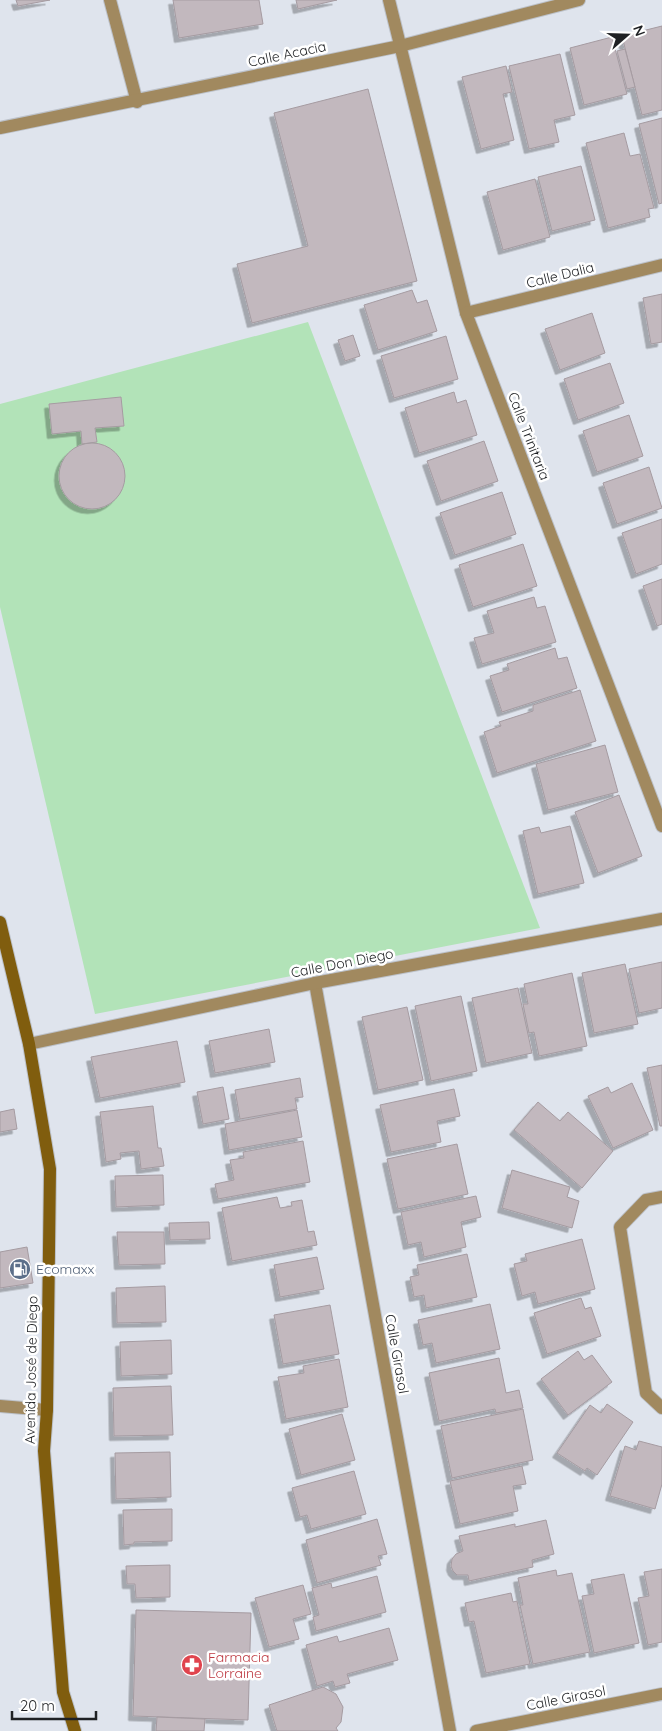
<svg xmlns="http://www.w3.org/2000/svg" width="662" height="1731" viewBox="0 0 662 1731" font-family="Quicksand,sans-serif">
	<defs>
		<filter id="shadow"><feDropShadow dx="-4.5" dy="4.5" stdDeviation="0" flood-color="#0004"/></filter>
	</defs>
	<rect width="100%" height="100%" fill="#dfe4ed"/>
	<polygon fill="#b2e3b8" points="308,322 540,928 95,1014 0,607 0,404"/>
	<g fill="#c2b8be" stroke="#a59ba1" filter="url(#shadow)">
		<polygon points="16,0 50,0 18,6"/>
		<polygon points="173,0 259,0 263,24 179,38"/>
		<polygon points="296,0 337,0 298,9"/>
		<polygon points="662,26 662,110 642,115 622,36"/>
		<polygon points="612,37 627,94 584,105 570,48"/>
		<polygon points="625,49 635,87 627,89 617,51"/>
		<polygon points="560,54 575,115 554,120 559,142 529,149 509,66"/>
		<polygon points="506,66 512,92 503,94 514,140 481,149 462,77"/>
		<polygon points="368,89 417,281 252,323 237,264 308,246 274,113"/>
		<polygon points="662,118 662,203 659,204 639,124"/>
		<polygon points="624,133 630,156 640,154 654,208 648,209 650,217 608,228 586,143"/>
		<polygon points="581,166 595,220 552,231 538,177"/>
		<polygon points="535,179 550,237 503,250 487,192"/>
		<polygon points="412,290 417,303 427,300 437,331 378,350 364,305"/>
		<polygon points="662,294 662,342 651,344 643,298"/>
		<polygon points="592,313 605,353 560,370 545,329"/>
		<polygon points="353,335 360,356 345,361 338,340"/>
		<polygon points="446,336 458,379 394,398 381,356"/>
		<polygon points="610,363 624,403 578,420 564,379"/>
		<polygon points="454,392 457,403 466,400 477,435 419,453 405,408"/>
		<polygon points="121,397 124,426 95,428 97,442 82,444 81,431 52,434 49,404"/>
		<polygon points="629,415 643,456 597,472 583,431"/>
		<polygon points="484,441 498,481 441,501 427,461"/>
		<circle cx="92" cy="476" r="33"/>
		<polygon points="649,467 662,508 617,524 603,483"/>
		<polygon points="502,492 516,534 455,555 440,513"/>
		<polygon points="662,519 662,564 636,574 622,533"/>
		<polygon points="523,544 537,586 473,607 459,565"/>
		<polygon points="662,579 662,624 657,626 643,586"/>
		<polygon points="534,597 537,608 545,606 556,642 482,664 474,638 494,633 487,611"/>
		<polygon points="555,648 558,659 567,657 577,688 502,712 490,676 509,670 507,664"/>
		<polygon points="580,690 596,741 497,773 484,732 501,726 499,722 533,711 533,705"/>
		<polygon points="605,745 618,792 548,810 536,764"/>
		<polygon points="619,795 642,856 598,873 575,812"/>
		<polygon points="570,826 584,883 538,894 523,831 539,827 541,833"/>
		<polygon points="662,962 662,1008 639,1013 629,969"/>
		<polygon points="625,964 638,1024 594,1033 582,973"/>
		<polygon points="572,973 587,1046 539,1056 534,1032 529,1033 523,1004 528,1004 524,984"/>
		<polygon points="518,988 532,1053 486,1063 472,998"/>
		<polygon points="461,996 477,1071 431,1081 415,1006"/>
		<polygon points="407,1007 423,1080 378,1090 362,1017"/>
		<polygon points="269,1029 275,1062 215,1073 209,1041"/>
		<polygon points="177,1041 185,1082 100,1098 91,1057"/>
		<polygon points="662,1065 662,1126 660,1126 647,1068"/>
		<polygon points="300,1078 303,1097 295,1098 297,1109 240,1119 235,1090"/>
		<polygon points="632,1083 653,1130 613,1148 588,1096 608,1087 611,1093"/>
		<polygon points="223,1087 229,1119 203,1124 197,1092"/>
		<polygon points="454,1089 460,1116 437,1121 441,1142 391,1152 380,1105"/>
		<polygon points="538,1102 560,1121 568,1112 613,1151 582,1188 514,1130"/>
		<polygon points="153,1106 158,1148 161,1148 164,1166 141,1169 139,1151 120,1153 121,1159 106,1162 100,1112"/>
		<polygon points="14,1109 17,1129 0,1132 0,1112"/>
		<polygon points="297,1110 302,1137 229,1150 225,1124"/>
		<polygon points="303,1141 310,1182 218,1199 215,1184 234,1180 230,1160 244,1158 243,1152"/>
		<polygon points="457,1144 468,1194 398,1209 387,1159"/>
		<polygon points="512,1170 570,1187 567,1197 579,1201 572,1228 502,1208"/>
		<polygon points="163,1175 164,1205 116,1207 115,1176"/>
		<polygon points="476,1196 481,1217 461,1222 466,1247 424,1257 421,1242 408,1245 401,1212"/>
		<polygon points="277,1197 280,1208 292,1206 291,1202 302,1200 308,1232 314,1231 317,1245 232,1261 222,1208"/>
		<polygon points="209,1222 210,1239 170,1240 169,1223"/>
		<polygon points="117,1232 164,1232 165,1264 119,1265"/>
		<polygon points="582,1239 595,1289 538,1304 535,1292 522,1296 514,1264 527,1261 525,1254"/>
		<polygon points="27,1247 33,1283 0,1288 0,1252"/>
		<polygon points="467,1254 477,1297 426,1308 424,1295 414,1297 410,1277 419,1275 417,1265"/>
		<polygon points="317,1257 324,1289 280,1297 274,1265"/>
		<polygon points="165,1286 166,1322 117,1323 116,1288"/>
		<polygon points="581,1298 585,1309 591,1307 601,1336 547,1354 534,1313"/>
		<polygon points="490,1304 500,1349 436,1363 432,1343 423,1345 418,1320"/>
		<polygon points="330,1305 339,1354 283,1364 274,1315"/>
		<polygon points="171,1340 172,1374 121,1376 120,1342"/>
		<polygon points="578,1351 584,1360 592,1355 612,1382 568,1415 541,1379"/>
		<polygon points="499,1358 506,1393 519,1390 523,1408 496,1413 495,1409 439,1421 429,1373"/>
		<polygon points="339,1359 348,1407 286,1419 278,1377 304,1373 303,1366"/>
		<polygon points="171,1386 173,1435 114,1436 113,1388"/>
		<polygon points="607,1404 633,1422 597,1475 587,1468 585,1471 557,1453 590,1405 601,1413"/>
		<polygon points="523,1409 533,1460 452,1478 441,1426"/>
		<polygon points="342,1414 355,1460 301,1475 289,1429"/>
		<polygon points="639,1441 662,1447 662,1484 655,1509 610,1496 625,1446 636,1450"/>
		<polygon points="170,1452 171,1497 116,1499 115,1453"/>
		<polygon points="522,1466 526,1484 513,1486 518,1511 460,1524 450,1481"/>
		<polygon points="354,1471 366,1514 311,1529 307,1515 300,1517 292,1488"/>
		<polygon points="172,1509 172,1541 134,1542 134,1544 124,1545 123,1510"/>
		<polygon points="377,1519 387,1554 378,1556 381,1565 317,1583 306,1540"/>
		<polygon points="546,1520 554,1554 532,1560 533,1567 469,1581 468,1575 457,1575 453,1571 451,1566 452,1559 456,1554 463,1551 459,1536 515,1524 515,1527"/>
		<polygon points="170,1565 170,1597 136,1598 135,1584 127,1584 126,1566"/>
		<polygon points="662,1569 662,1642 648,1645 638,1598 649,1596 644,1572"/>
		<polygon points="556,1570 557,1576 572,1573 590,1652 533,1664 520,1605 523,1605 518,1578"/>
		<polygon points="624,1574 639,1643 594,1653 582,1596 594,1594 591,1580"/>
		<polygon points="377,1576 386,1612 316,1631 313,1617 319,1615 312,1588 331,1583 332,1588"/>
		<polygon points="303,1585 311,1614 293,1619 299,1639 269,1647 255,1598"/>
		<polygon points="511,1593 513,1602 517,1601 530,1664 486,1673 474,1621 469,1622 465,1603"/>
		<polygon points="136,1610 251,1613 248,1720 133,1716"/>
		<polygon points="389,1628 398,1660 347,1674 350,1683 335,1687 333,1681 317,1686 306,1645 337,1636 339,1642"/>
		<polygon points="323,1687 336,1694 343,1707 341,1722 336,1728 338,1731 277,1731 269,1705"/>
		<polygon points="157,1717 205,1719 204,1731 156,1731"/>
	</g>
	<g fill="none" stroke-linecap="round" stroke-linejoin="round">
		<g stroke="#bcc1c9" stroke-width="14">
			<g id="street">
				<polyline points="110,0 137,102"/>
				<polyline points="389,0 466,313 662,826"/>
				<polyline points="0,128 400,46 579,0"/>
				<polyline points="466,313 662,265"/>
				<polyline points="315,983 450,1731"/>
				<polyline points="29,1044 315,983 662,919"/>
				<polyline points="662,1197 646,1200 620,1227 646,1393 662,1408"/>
				<polyline points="0,1406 47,1410"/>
				<polyline points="476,1731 662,1694"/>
			</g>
		</g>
		<g stroke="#bcc1c9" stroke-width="14">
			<polyline id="secondary" points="0,922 29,1044 50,1169 47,1410 44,1451 63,1692 75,1731"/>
		</g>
		<use href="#street" stroke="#a1895f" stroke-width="12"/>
		<use href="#secondary" stroke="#805d0e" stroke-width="12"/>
	</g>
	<defs>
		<g id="fuel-disc" transform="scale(1.125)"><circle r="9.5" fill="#5c6f8a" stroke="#fff"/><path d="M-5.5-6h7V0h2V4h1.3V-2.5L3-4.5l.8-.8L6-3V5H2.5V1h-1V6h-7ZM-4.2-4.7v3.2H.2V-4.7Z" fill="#fff"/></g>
		<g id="pharmacy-disc" transform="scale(1.125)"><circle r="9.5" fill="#e0444e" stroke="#fff"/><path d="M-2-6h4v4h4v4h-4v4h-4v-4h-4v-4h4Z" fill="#fff"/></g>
	</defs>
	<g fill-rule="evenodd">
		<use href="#fuel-disc" x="20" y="1269"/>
		<use href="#pharmacy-disc" x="192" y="1665"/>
	</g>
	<g text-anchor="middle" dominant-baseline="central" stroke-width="5" stroke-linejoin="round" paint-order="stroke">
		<g font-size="14" fill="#1f2124" stroke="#fff">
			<text transform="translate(287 54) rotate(-12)">Calle Acacia</text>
			<text transform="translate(560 275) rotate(-14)">Calle Dalia</text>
			<text transform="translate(529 436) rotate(69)">Calle Trinitaria</text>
			<text transform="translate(342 963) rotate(-11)">Calle Don Diego</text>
			<text transform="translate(397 1354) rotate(80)">Calle Girasol</text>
			<text transform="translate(31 1370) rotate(-89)">Avenida José de Diego</text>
			<text transform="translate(566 1698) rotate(-11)">Calle Girasol</text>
		</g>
		<g font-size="14" fill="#4e5e75" stroke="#fff" text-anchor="start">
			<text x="36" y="1269">Ecomaxx</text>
		</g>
		<g font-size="14" fill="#be3a42" stroke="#fff" text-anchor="start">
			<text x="208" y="1657">Farmacia<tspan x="208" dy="16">Lorraine</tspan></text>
		</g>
	</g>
	<g transform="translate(627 35) rotate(70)" stroke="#ffffff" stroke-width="4" paint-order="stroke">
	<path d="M0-4L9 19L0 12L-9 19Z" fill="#1f2124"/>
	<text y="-8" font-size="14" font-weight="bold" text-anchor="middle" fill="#1f2124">N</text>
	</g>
	<path d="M12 1711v8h84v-8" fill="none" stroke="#1f2124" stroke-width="2.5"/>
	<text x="20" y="1711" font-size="15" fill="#1f2124" stroke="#ffffff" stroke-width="4" paint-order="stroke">20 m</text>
</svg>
